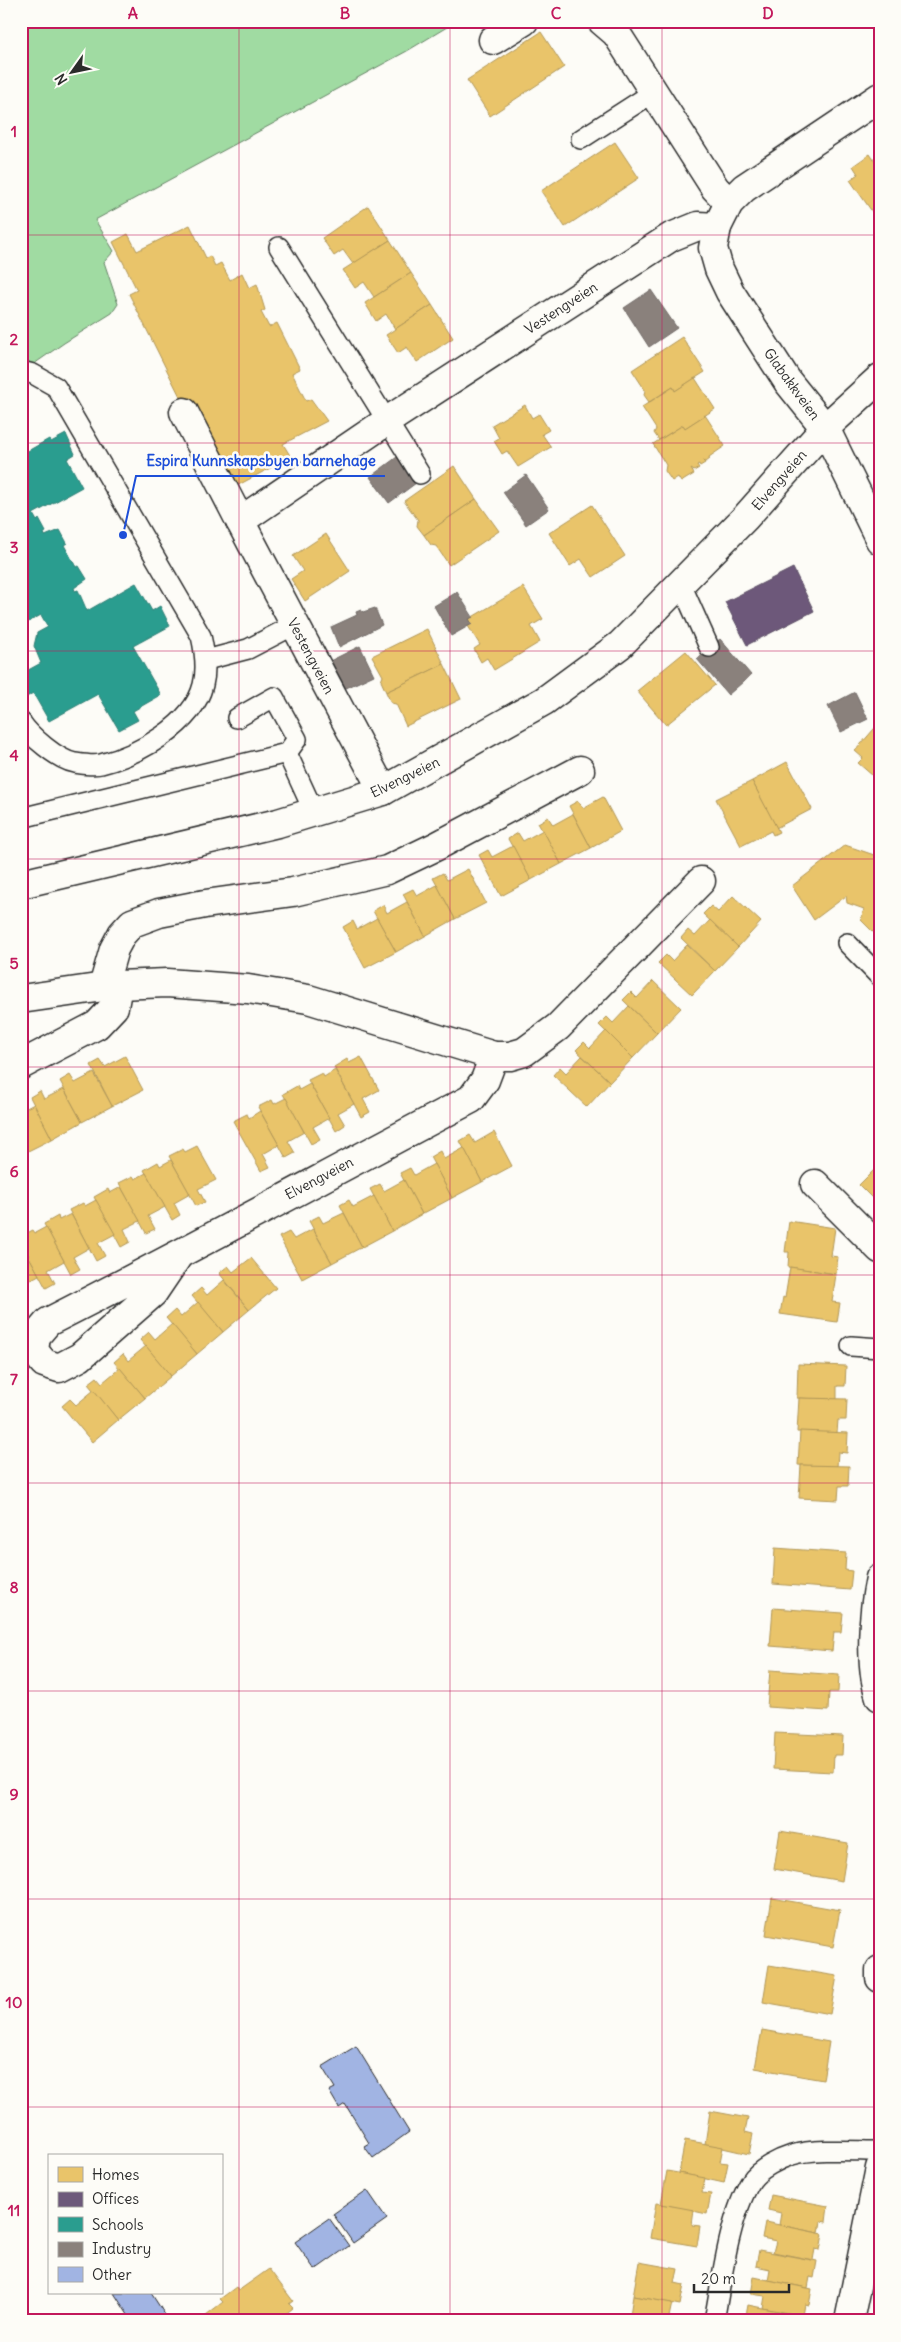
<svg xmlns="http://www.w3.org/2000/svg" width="901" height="2342" viewBox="0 0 901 2342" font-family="Delius,sans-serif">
	<rect width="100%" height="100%" fill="#fdfcf7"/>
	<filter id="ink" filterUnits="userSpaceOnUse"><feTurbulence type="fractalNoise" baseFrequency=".02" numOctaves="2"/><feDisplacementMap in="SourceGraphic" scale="10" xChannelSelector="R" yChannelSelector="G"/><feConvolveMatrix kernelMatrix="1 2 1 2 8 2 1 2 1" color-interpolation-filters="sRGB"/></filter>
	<g filter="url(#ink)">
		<polygon fill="#a0dba2" stroke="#668366" points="21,21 242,21 245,26 254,21 457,21 407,51 95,220 114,251 104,262 118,304 112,313 64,343 21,373"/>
		<g fill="#e9c46a" stroke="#b09657">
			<polygon points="541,32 564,67 490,116 467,80"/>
			<polygon points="615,142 639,178 565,227 541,191"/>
			<polygon points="870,154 876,163 880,160 880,223 850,180 858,174 853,166"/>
			<polygon points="368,206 390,240 353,264 343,250 334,256 322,238"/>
			<polygon points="190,225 206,258 210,256 215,266 221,263 230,280 242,273 249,288 257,284 265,310 261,312 269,327 277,323 300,369 292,373 306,401 311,399 327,421 283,444 291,457 227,491 129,294 137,290 113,242 128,234 137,251"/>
			<polygon points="390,240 411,273 374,297 364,282 355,288 343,270"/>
			<polygon points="411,273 432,305 395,329 386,314 376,321 365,303"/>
			<polygon points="432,305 453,338 417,362 407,347 398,353 386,335"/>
			<polygon points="682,337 705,372 675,391 673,387 649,402 644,395 645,390 632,370"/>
			<polygon points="695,378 715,409 685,428 683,425 659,440 654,433 656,429 642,407 673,387 675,391"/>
			<polygon points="525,405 532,418 539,414 549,430 542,434 551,447 518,467 507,451 502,454 494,441 499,438 492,425"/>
			<polygon points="705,415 725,446 709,457 710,459 706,462 703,461 705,463 700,466 699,464 697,465 699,468 694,471 691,469 694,474 681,482 678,477 672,481 665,471 666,465 653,444 683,425 685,428"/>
			<polygon points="454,466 476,499 424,535 417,526 418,520 404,501"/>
			<polygon points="476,499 499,531 449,565 436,546 431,545 424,535"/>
			<polygon points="592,505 625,556 593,577 581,559 570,566 549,533"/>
			<polygon points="326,534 350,571 305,601 291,579 303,571 293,556"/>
			<polygon points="523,587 543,619 531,626 540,642 494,670 487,658 481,662 474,649 480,645 468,626 472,624 469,619"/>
			<polygon points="427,629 444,664 386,692 381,681 383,676 372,656"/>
			<polygon points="686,651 715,685 666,725 637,691"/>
			<polygon points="444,664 461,699 406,726 396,704 391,703 386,692"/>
			<polygon points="880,722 880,767 873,776 858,763 863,758 855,751"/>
			<polygon points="787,762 812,809 776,828 752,781"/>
			<polygon points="880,767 880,782 873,776"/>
			<polygon points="752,781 779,832 773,835 771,831 741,846 716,799"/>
			<polygon points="603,797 621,831 591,848 569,806 578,801 583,808"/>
			<polygon points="573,814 591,848 561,864 538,823 548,817 553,825"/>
			<polygon points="543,830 561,864 531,880 508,839 518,833 523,841"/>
			<polygon points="845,845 880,857 880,939 861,920 864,909 847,903 846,896 814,920 792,886"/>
			<polygon points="513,846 531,880 501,896 479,855 488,850 492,857"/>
			<polygon points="468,869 486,903 455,919 433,878 443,873 447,880"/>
			<polygon points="437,885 455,919 425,936 403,894 413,889 417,896"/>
			<polygon points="733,896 761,922 738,947 703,914 711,906 718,912"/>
			<polygon points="407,902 425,936 396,952 373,911 383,905 387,913"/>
			<polygon points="377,918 396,952 365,968 343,927 353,921 357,929"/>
			<polygon points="710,920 738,947 715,971 681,938 688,930 695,936"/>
			<polygon points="687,945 715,971 692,995 658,963 666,955 672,961"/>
			<polygon points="653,981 681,1008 657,1033 623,1000 631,992 637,998"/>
			<polygon points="629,1006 657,1033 633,1058 599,1025 607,1017 613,1023"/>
			<polygon points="606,1031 633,1058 610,1082 576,1050 584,1042 590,1048"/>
			<polygon points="125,1056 143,1090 112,1106 91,1065 100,1060 105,1067"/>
			<polygon points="582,1056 610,1082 587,1107 553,1075 560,1067 566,1073"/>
			<polygon points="361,1057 379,1090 363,1099 370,1112 361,1117 334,1067 347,1059 349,1063"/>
			<polygon points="335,1070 354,1104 338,1113 345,1125 336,1131 308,1080 322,1073 324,1077"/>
			<polygon points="94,1073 112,1106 82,1122 60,1081 70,1075 75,1083"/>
			<polygon points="310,1084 329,1118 313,1127 320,1139 311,1144 283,1094 297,1086 299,1090"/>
			<polygon points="64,1089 82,1122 52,1139 30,1097 40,1091 44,1099"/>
			<polygon points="286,1098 304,1132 288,1141 295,1153 286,1158 258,1107 272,1100 274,1104"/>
			<polygon points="34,1104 52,1139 22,1154 21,1111"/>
			<polygon points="260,1111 279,1145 263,1154 270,1167 261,1171 233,1121 247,1114 249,1118"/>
			<polygon points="494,1132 512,1166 482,1182 460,1141 470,1135 475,1143"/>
			<polygon points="197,1146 216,1180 198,1189 205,1202 196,1206 169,1156 183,1149 185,1152"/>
			<polygon points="464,1148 482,1182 452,1198 430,1157 440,1151 444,1159"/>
			<polygon points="171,1160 190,1194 174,1203 180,1215 172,1220 144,1170 158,1162 160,1166"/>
			<polygon points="434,1164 452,1198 422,1214 400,1173 410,1168 414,1175"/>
			<polygon points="880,1164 880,1206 859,1185"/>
			<polygon points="146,1173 165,1207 148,1216 155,1229 146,1233 119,1183 133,1176 135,1179"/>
			<polygon points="404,1180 422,1214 392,1231 370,1189 380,1184 384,1191"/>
			<polygon points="121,1187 140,1221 124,1229 130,1242 121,1247 94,1197 108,1189 110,1193"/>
			<polygon points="374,1196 392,1231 362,1247 340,1205 349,1200 353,1207"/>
			<polygon points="96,1200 115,1234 98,1243 105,1256 96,1261 69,1210 83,1203 85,1206"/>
			<polygon points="344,1213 362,1247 332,1263 309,1221 319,1216 323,1223"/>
			<polygon points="71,1214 89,1248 73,1257 80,1269 71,1274 44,1224 58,1216 59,1220"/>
			<polygon points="789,1221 835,1228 831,1256 838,1257 836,1274 788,1267 789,1252 785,1252"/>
			<polygon points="46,1227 64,1261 48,1270 55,1283 46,1288 21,1242 21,1236 33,1230 35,1233"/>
			<polygon points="313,1229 332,1263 302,1279 279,1237 289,1232 294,1239"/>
			<polygon points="21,1242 39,1275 22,1284 29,1296 21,1301"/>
			<polygon points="251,1258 276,1288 249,1310 219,1273 228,1266 233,1272"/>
			<polygon points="790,1267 836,1274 832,1302 840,1303 837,1322 780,1314 783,1297 785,1298"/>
			<polygon points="224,1280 249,1310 223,1332 192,1296 201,1288 207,1295"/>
			<polygon points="198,1302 223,1332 197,1354 166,1318 175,1310 181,1317"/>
			<polygon points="172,1324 197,1354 171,1376 140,1340 149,1332 155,1339"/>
			<polygon points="146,1346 171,1376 145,1398 114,1362 123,1354 128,1361"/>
			<polygon points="798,1364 846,1366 845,1386 837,1386 837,1400 797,1398"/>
			<polygon points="120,1368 145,1398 118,1420 88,1384 97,1377 102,1383"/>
			<polygon points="94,1390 118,1420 92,1442 62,1406 70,1399 76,1405"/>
			<polygon points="799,1398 847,1399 846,1420 838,1420 837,1433 797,1432"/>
			<polygon points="800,1431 848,1433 847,1453 838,1452 837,1467 798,1465"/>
			<polygon points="801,1465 849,1466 848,1486 839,1486 838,1500 799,1498"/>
			<polygon points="775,1548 846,1553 845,1570 852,1571 850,1590 773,1584"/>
			<polygon points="773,1608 843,1613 841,1632 834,1632 832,1651 770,1646"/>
			<polygon points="770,1670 839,1675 838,1692 829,1692 828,1711 767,1707"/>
			<polygon points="775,1733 843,1736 842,1755 834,1755 833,1772 773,1769"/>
			<polygon points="780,1831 848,1843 842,1881 774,1869"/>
			<polygon points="772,1898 840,1910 833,1947 766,1935"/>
			<polygon points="769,1965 837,1976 830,2014 763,2002"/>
			<polygon points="762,2030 829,2042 823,2080 755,2068"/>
			<polygon points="710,2111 748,2118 745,2132 753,2134 749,2154 705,2144"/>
			<polygon points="685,2140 723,2147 720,2162 728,2163 724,2183 679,2173"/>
			<polygon points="667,2171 705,2178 702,2193 711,2194 707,2214 661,2204"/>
			<polygon points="771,2195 828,2206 826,2222 821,2221 819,2233 779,2225 781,2213 768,2210"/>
			<polygon points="656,2203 694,2210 692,2225 700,2226 697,2246 650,2238"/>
			<polygon points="765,2222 823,2234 820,2250 815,2249 813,2260 773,2252 776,2241 762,2238"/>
			<polygon points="759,2250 817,2261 814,2278 810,2277 808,2288 768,2280 770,2269 756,2266"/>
			<polygon points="639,2262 678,2269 675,2283 684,2285 680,2305 633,2296"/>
			<polygon points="269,2269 293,2301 289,2304 293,2308 277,2321 210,2321 206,2315 223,2302 220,2299 236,2287 238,2291"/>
			<polygon points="754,2277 812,2289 809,2305 805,2304 803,2316 763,2308 765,2296 751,2294"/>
			<polygon points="633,2296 672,2303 669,2317 678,2318 677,2321 629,2321"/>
			<polygon points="748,2305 807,2317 806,2321 745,2321"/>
		</g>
		<polygon fill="#6d597a" stroke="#594b62" points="793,568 814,611 747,645 725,602"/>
		<polygon fill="#2a9d8f" stroke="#2a7b71" points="66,434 75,454 67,459 82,487 33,514 37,521 39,519 46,532 44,533 45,536 60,530 67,543 64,545 76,567 79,566 87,579 74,588 75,591 78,590 87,611 136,583 152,611 160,606 170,626 133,646 161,695 133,711 138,720 119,730 98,694 49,721 33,693 25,698 21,692 21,674 41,663 34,646 37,633 48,627 41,615 21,626 21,443 26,452 49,439 51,442"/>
		<g fill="#8a817c" stroke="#6e6764">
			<polygon points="651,290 677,328 649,347 624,308"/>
			<polygon points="397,457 416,483 389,503 370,477"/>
			<polygon points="526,475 549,509 526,525 503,492"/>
			<polygon points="457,592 473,617 469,619 472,624 451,636 434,606"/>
			<polygon points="375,608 382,625 339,647 331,627 357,615 356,612 361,610 363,612"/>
			<polygon points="720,639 751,675 728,695 697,659"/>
			<polygon points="360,646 374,675 344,689 330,661"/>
			<polygon points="855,692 868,719 841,732 828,706"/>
		</g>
		<g fill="#a1b4e3" stroke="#2b2b2b">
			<polygon points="356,2046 409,2132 373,2158 364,2146 369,2143 345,2104 339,2108 329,2091 335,2088 322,2067"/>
			<polygon points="367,2190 387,2219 353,2243 333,2214"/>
			<polygon points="329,2218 349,2246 315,2270 295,2242"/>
			<polygon points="114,2293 151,2293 169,2321 132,2321"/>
		</g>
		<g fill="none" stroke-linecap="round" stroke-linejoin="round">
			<g stroke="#2b2b2b" stroke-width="22">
				<g id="lane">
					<polyline points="581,139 654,92"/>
					<polyline points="279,247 420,474"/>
					<path d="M21 371 33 374 56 387 201 636C205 653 207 669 203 685 193 725 138 755 101 764 94 766 82 764 75 763 58 760 30 736 21 722"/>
					<polyline points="681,584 709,647"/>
					<polyline points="206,660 248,649 294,625"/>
					<polyline points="237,718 274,697 297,739 287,753"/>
					<polyline points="21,818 287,753 314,812"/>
					<polyline points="847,943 880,977"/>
					<polyline points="851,1346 880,1348"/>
					<path d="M714 2321C722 2279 729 2217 751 2181 759 2169 779 2159 792 2155 817 2148 853 2151 880 2151"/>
				</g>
			</g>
			<g stroke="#2b2b2b" stroke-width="31">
				<g id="street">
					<polyline points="602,21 616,33 715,188 729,203"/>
					<polyline points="493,40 524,21"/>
					<polyline points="717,227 713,248 719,269 730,292 788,382 825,428 880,540"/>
					<polyline points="184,412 240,521"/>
					<polyline points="383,791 240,521 387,421 671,237 698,226 717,227 729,203 744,188 880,97"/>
					<polyline points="21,884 278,823 383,791 544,701 620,645 745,518 825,428 880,378"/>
					<polyline points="103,987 114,949 122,934 132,923 159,913 205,904 293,892 387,870 437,846 580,770"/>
					<polyline points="21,999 118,985 167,983 248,989 308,999 494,1056 510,1056 524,1052 558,1027 701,881"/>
					<polyline points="21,1065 97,1025 114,1007 118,985"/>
					<polyline points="815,1184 880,1249"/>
					<path d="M178 1256 153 1293 80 1357 59 1368 44 1363 34 1351 36 1336 48 1322C190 1250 330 1173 471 1099L485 1080 494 1056"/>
					<path d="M880 1578C873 1611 869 1664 880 1697"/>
					<polyline points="880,1970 880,1978"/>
					<polyline points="849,2321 880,2168"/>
				</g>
			</g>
			<use href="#lane" stroke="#fdfcf7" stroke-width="19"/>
			<use href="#street" stroke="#fdfcf7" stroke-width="28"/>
		</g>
	</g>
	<path fill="none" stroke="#c2185b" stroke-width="1" stroke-opacity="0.55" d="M239 21V2321M450 21V2321M662 21V2321M21 235H880M21 443H880M21 651H880M21 859H880M21 1067H880M21 1275H880M21 1483H880M21 1691H880M21 1899H880M21 2107H880"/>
	<g text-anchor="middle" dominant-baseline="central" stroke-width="5" stroke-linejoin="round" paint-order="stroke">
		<g font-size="14" fill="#2b2b2b" stroke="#fdfcf7">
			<text transform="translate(561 308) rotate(-33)">Vestengveien</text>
			<text transform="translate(792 384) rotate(54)">Glabakkveien</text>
			<text transform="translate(779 480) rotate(-49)">Elvengveien</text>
			<text transform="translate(311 656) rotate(62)">Vestengveien</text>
			<text transform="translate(405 777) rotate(-26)">Elvengveien</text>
			<text transform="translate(319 1178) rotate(-28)">Elvengveien</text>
		</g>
	</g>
	<path fill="none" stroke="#1d4ed8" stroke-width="2" d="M123 535L136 476H385"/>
	<circle fill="#1d4ed8" stroke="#fdfcf7" stroke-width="2" cx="123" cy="535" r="5"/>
	<g font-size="15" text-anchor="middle" font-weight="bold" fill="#1d4ed8" stroke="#fdfcf7" stroke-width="5" stroke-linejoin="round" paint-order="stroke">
		<text x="261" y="466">Espira Kunnskapsbyen barnehage</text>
	</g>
	<rect width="901" height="2342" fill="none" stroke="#fdfcf7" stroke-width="55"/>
	<rect x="48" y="2154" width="175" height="140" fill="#fdfcf7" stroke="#a9a8a5"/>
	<rect x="58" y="2167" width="25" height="15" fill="#e9c46a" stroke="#a9a8a5"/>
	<text x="92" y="2180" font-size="15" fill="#2b2b2b">Homes</text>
	<rect x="58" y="2192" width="25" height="15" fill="#6d597a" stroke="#a9a8a5"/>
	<text x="92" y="2204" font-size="15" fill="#2b2b2b">Offices</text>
	<rect x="58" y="2217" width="25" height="15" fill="#2a9d8f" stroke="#a9a8a5"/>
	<text x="92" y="2230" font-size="15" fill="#2b2b2b">Schools</text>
	<rect x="58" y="2242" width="25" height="15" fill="#8a817c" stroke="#a9a8a5"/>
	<text x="92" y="2254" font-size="15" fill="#2b2b2b">Industry</text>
	<rect x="58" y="2267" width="25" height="15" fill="#a1b4e3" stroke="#a9a8a5"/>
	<text x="92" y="2280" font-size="15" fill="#2b2b2b">Other</text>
	<g transform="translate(72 72) rotate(237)" stroke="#fdfcf7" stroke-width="4" paint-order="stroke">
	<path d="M0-4L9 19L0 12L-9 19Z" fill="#2b2b2b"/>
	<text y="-8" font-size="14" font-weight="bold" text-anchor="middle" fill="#2b2b2b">N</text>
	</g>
	<path d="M694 2284v8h95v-8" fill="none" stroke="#2b2b2b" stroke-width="2.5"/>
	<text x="701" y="2284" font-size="15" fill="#2b2b2b" stroke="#fdfcf7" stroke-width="4" paint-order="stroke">20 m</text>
	<rect x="28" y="28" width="846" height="2286" fill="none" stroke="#c2185b" stroke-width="2"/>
	<g font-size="16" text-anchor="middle" font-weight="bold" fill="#c2185b">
		<text x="133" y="19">A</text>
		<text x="345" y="19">B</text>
		<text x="556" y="19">C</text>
		<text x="768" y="19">D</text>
		<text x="14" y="137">1</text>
		<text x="14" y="345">2</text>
		<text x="14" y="553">3</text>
		<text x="14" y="761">4</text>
		<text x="14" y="969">5</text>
		<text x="14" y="1177">6</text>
		<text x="14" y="1385">7</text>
		<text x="14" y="1593">8</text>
		<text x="14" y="1800">9</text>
		<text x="14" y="2008">10</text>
		<text x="14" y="2216">11</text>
	</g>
</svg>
